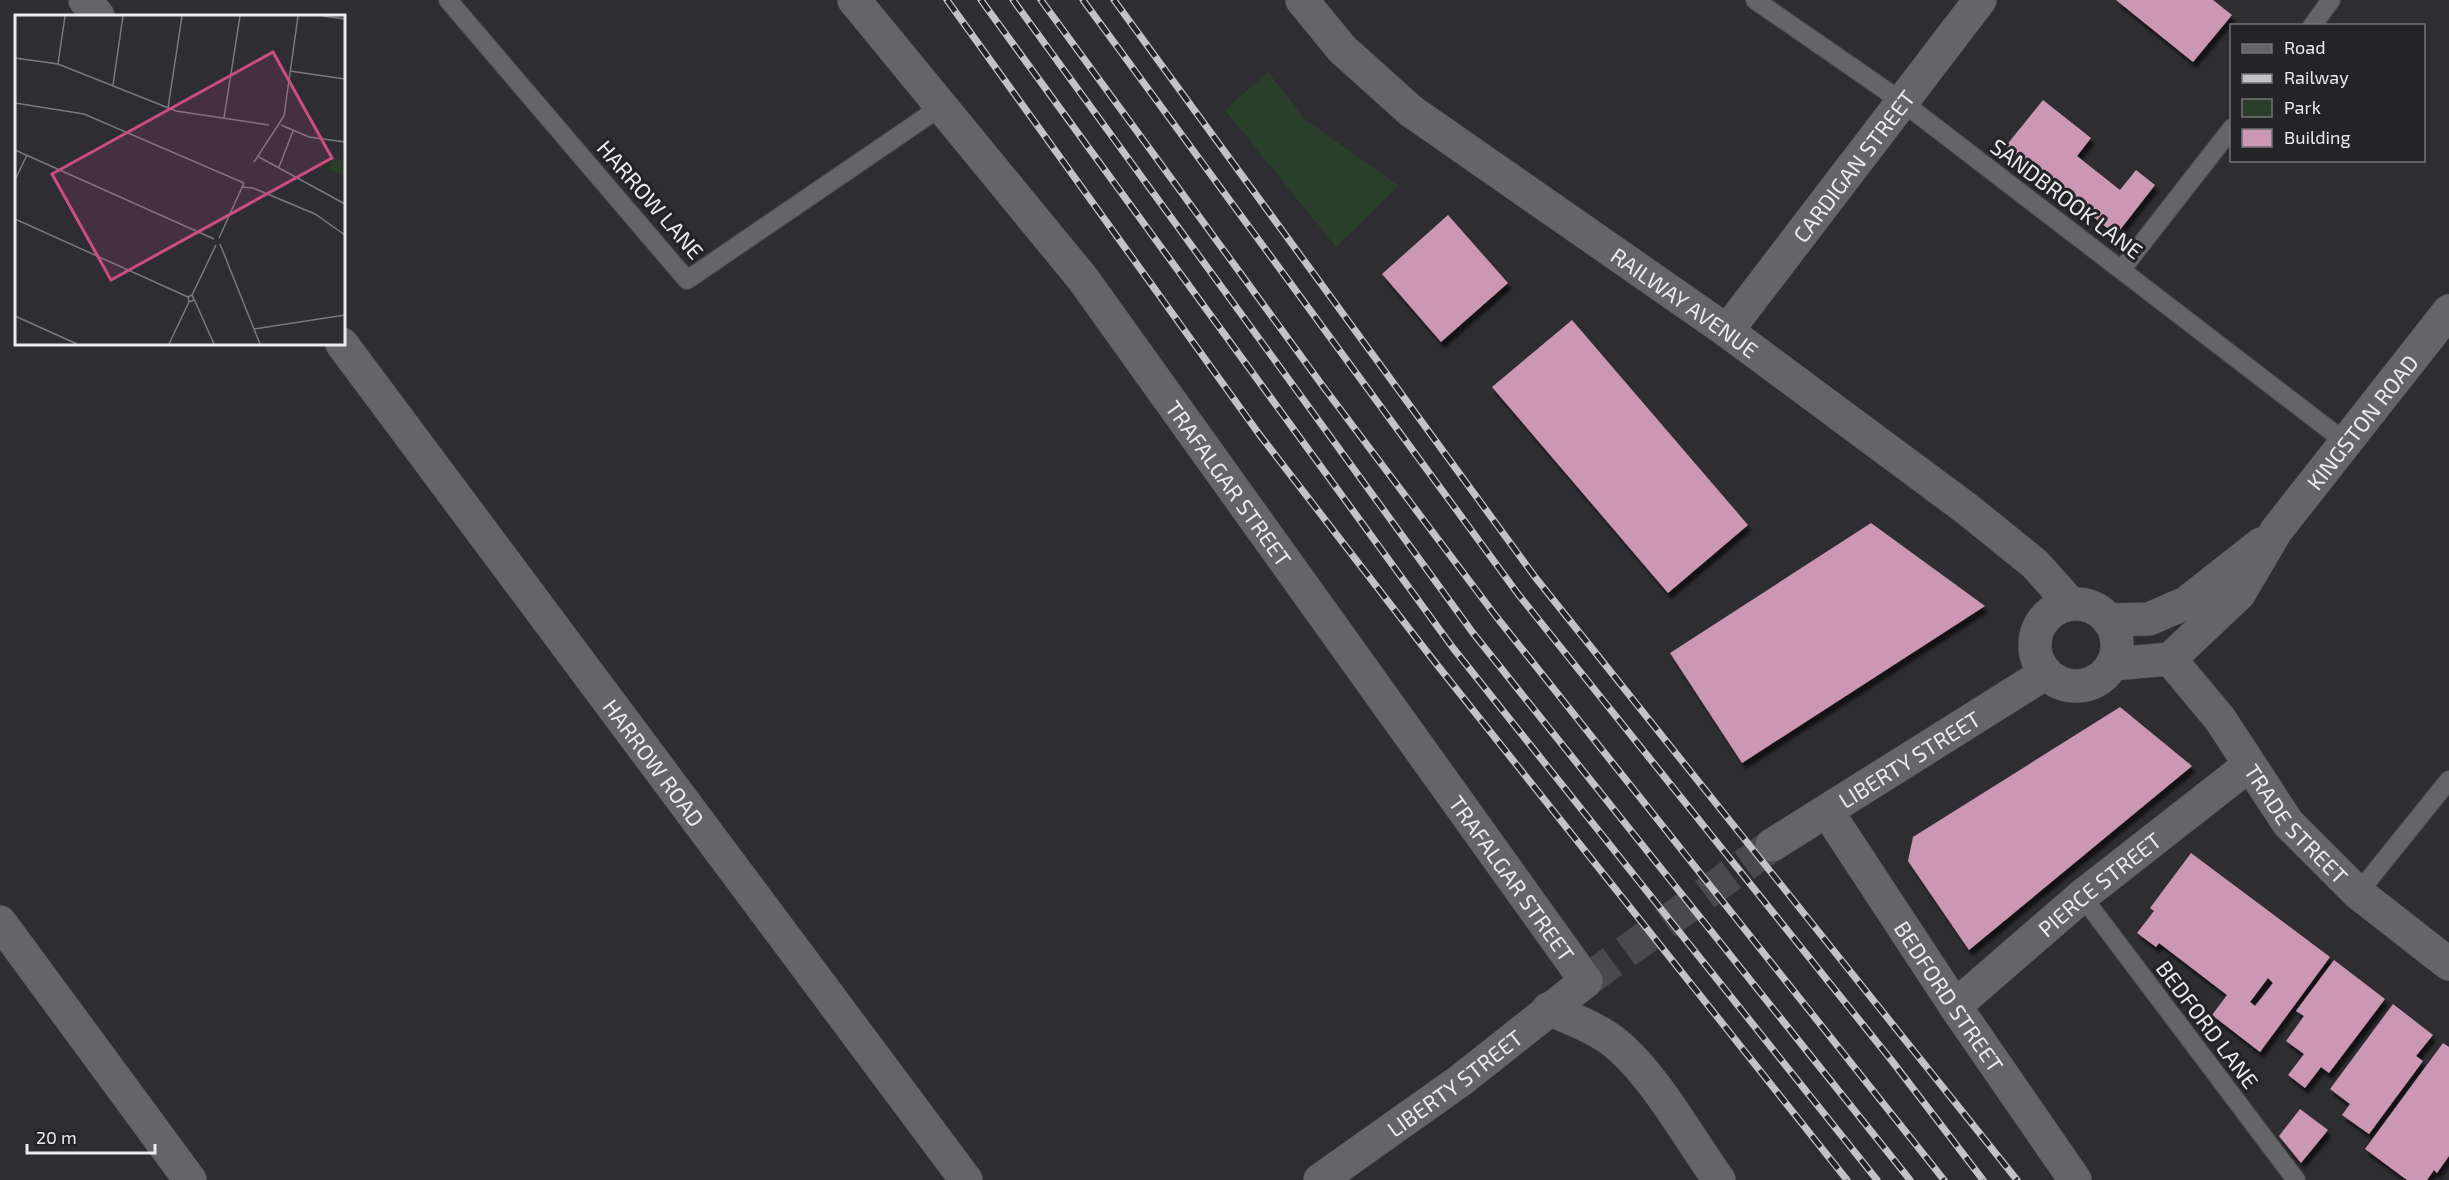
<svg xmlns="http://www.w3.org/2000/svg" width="2449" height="1180" viewBox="0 0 2449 1180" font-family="'Exo 2',sans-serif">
	<defs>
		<filter id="shadow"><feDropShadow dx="3.5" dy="6" stdDeviation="1.5" flood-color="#0009"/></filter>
	</defs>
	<rect width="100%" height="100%" fill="#2e2d32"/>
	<polygon fill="#2a3f2a" points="1268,72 1306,120 1399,186 1336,247 1225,110"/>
	<g fill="#cb97b5" fill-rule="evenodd" filter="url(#shadow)">
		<polygon points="2116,0 2213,0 2232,15 2193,62"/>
		<polygon points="2043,100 2091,138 2077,156 2120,190 2136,170 2155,185 2116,235 2005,147"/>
		<polygon points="1448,215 1508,283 1441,342 1382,274"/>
		<polygon points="1572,320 1748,525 1668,593 1492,387"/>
		<polygon points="1871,523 1985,606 1742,763 1670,653"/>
		<polygon points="2120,707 2192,766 1969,950 1908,861 1913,837"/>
		<path d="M2191 853 2330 957 2260 1052 2212 1015 2227 995 2159 943 2156 947 2137 933 2154 911 2150 908ZM2268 978 2273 983 2255 1006 2250 1002Z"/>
		<polygon points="2334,960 2385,999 2329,1073 2321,1067 2305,1088 2288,1075 2304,1054 2286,1041 2304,1016 2296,1011"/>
		<polygon points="2393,1004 2433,1035 2416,1056 2423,1061 2369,1134 2342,1115 2350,1104 2330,1089"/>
		<polygon points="2443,1043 2449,1047 2449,1156 2437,1173 2434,1170 2427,1180 2407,1180 2365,1149"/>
		<polygon points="2300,1109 2328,1130 2301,1163 2279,1136"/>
	</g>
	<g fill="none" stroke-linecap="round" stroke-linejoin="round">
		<polyline stroke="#4a4a4e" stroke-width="33" stroke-dasharray="33 16" stroke-linecap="butt" points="1586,981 1772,845"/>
		<g stroke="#49484c" stroke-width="20">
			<g id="lane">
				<polyline points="448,0 687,280 942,106"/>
				<polyline points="1755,0 1901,101 2344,441"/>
				<polyline points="2312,26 2331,0"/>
				<polyline points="2122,269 2232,128"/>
				<polyline points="2358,893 2449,780"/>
				<polyline points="2082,896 2296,1180"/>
			</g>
		</g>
		<g stroke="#49484c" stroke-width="34">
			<g id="street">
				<polyline points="85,0 98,16"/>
				<path id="s1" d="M854 0 1083 279 1586 981"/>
				<path id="s2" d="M1727 331 1980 0"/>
				<path id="s3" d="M342 344 966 1180"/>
				<path id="s4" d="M2170 659 2220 719 2288 823 2358 893 2449 964"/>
				<path id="s5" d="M1827 811 1955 1006 2075 1180"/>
				<polyline points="0,922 190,1180"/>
				<path id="s6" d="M1955 1006 2082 896 2248 766"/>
				<path d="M1548 1009C1570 1018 1591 1026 1610 1039 1652 1070 1688 1137 1719 1180"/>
			</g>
		</g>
		<g stroke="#49484c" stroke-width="34">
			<g id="secondary">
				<path id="s7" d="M1302 0 1342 49 1411 111 1727 331 1967 509 2035 564 2070 603"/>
				<circle cx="2076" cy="645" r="41"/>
				<polyline points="2108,620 2149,619 2186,603 2261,544"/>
				<path id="s8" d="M2113 664 2170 659 2239 594 2276 531 2449 311"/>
				<path id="s9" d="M1772 845 2046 673"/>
				<path id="s10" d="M1320 1180 1461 1080 1586 981"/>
			</g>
		</g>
		<use href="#lane" stroke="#656469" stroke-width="18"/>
		<use href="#street" stroke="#656469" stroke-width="33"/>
		<use href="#secondary" stroke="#656469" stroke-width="33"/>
		<g stroke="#c3c2c6" stroke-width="7">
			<g id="rail">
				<polyline points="947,0 1259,434 1434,661 1847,1180"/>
				<polyline points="981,0 1453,648 1877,1180"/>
				<polyline points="1013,0 1473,633 1910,1180"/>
				<polyline points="1041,0 1322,385 1495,615 1944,1180"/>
				<polyline points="1083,0 1518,594 1892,1061 1983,1180"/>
				<polyline points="1114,0 1535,577 2017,1180"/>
			</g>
		</g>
		<use href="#rail" stroke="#242328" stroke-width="4.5" stroke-dasharray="14" stroke-linecap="butt"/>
	</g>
	<g text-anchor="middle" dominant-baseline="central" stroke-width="6" stroke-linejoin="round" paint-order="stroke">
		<g font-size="22" fill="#ebebee" stroke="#242328">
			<text stroke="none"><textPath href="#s2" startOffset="208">CARDIGAN STREET</textPath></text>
			<text transform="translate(2067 198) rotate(37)">SANDBROOK LANE</text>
			<text transform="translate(651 199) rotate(49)">HARROW LANE</text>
			<text stroke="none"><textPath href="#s7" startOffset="490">RAILWAY AVENUE</textPath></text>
			<text stroke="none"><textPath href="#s8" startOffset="364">KINGSTON ROAD</textPath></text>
			<text stroke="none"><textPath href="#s1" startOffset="612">TRAFALGAR STREET</textPath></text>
			<text stroke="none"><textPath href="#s9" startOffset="162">LIBERTY STREET</textPath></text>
			<text stroke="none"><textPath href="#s3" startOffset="522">HARROW ROAD</textPath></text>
			<text stroke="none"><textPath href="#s4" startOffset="208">TRADE STREET</textPath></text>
			<text stroke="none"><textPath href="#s1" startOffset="1098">TRAFALGAR STREET</textPath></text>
			<text stroke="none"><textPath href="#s6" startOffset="189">PIERCE STREET</textPath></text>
			<text stroke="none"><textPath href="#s5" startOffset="222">BEDFORD STREET</textPath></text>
			<text transform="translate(2208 1024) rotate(53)">BEDFORD LANE</text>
			<text stroke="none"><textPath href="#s10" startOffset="166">LIBERTY STREET</textPath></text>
		</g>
	</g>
	<g transform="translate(15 15)">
		<rect width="330" height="330" fill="#2e2d32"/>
		<path d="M318 144 328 145 330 161 312 153Z" fill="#2a3f2a"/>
		<path fill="none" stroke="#7a797d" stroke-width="1.5" d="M308 1 330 4M0 43 43 49 161 96 254 110M43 49 50 1M275 56 330 64M98 70 108 1M0 88 69 99 229 168M153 93 167 1M209 103 225 1M266 110 294 122 330 127M0 135 199 224M242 141 330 189M239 147 269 101 283 1M264 152 278 116M0 165 12 140M227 172 238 173 300 199 330 220M0 204 173 282M204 223 229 168M205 229 245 329M177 280 179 285 174 287 173 282 177 280 201 230M179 284 199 329M0 301 62 329M239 314 330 300M154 329 174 287"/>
		<path fill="#cc4d80" fill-opacity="0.15" stroke="#cc4d80" stroke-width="3" d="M258 37 317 143 96 265 37 159Z"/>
		<rect width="330" height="330" fill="none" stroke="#ebebee" stroke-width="3"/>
	</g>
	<rect x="2230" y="24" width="195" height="138" fill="#242328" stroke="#747377" stroke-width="1.5"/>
	<rect x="2242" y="44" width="30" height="9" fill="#656469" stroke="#747377" stroke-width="1.5"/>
	<text x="2284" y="54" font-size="18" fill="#ebebee">Road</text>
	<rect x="2242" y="74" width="30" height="9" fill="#c3c2c6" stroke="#747377" stroke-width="1.5"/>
	<text x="2284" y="84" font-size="18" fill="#ebebee">Railway</text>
	<rect x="2242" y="99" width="30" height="18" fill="#2a3f2a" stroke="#747377" stroke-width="1.5"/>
	<text x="2284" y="114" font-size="18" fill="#ebebee">Park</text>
	<rect x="2242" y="129" width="30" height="18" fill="#cb97b5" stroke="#747377" stroke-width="1.5"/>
	<text x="2284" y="144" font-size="18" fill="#ebebee">Building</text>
	<path d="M27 1144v9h128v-9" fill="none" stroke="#ebebee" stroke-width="3"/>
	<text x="36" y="1144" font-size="18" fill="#ebebee" stroke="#242328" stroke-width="4.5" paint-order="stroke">20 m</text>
</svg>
